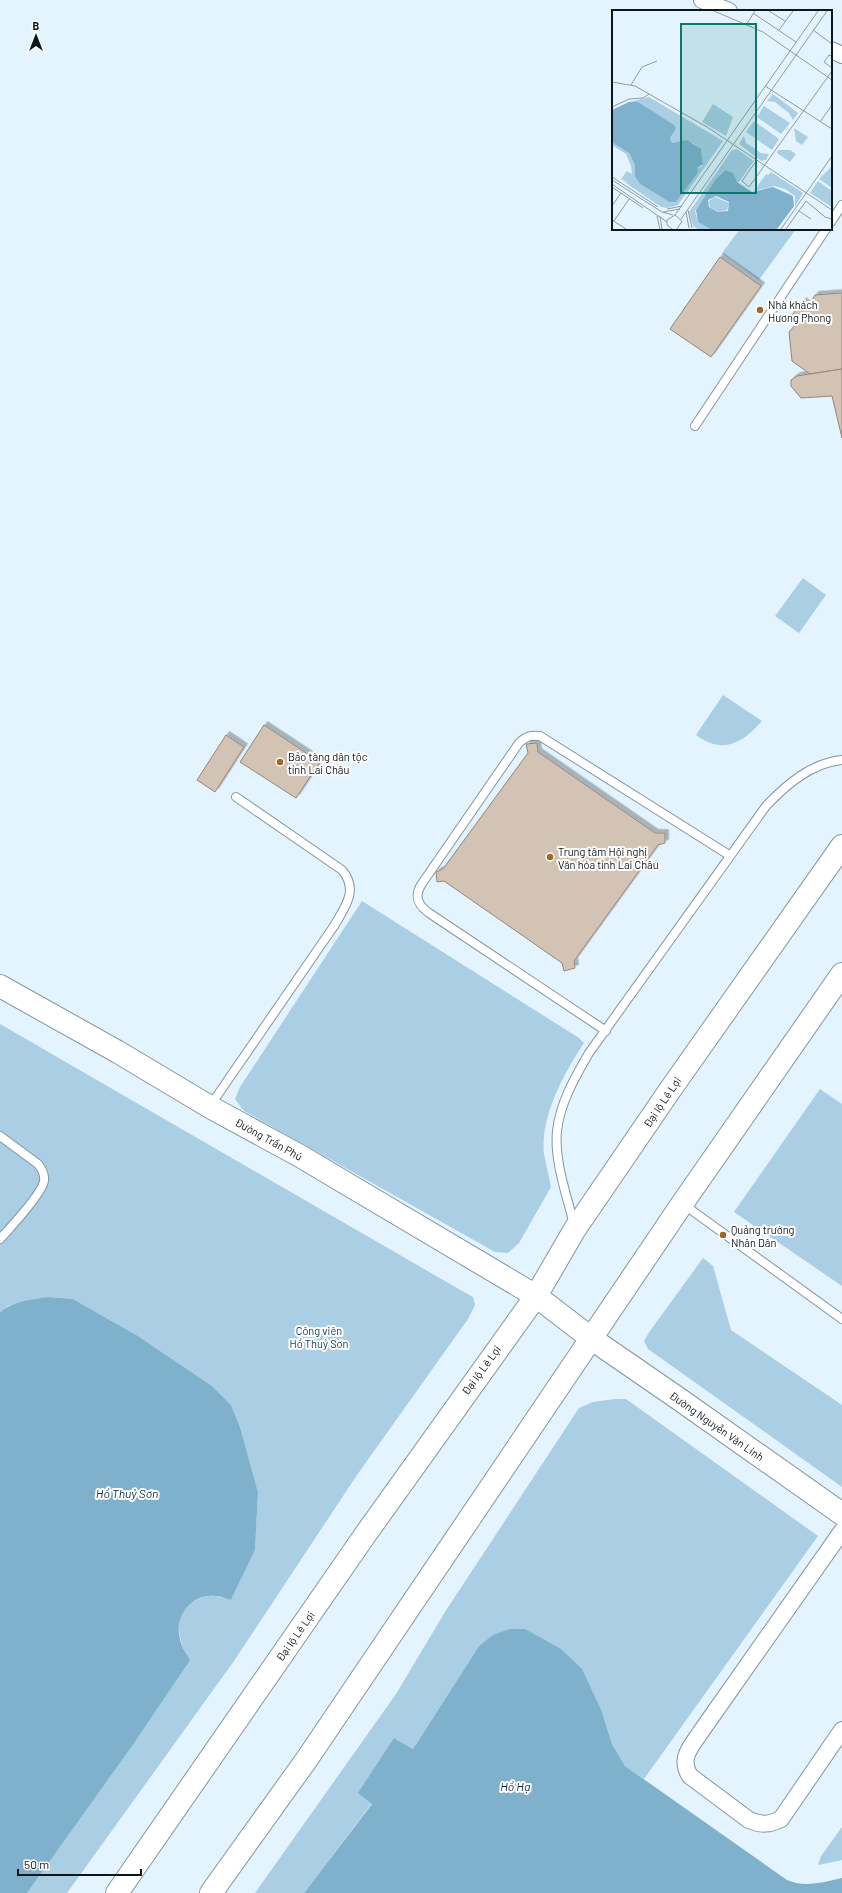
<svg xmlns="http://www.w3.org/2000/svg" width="842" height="1893" viewBox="0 0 842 1893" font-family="Barlow,sans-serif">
	<defs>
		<filter id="shadow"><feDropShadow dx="3.5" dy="-3.5" stdDeviation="0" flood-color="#0004"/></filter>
	</defs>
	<rect width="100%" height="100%" fill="#e3f4fe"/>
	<g fill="#aacee3">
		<polygon points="740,229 796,229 759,280 722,253"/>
		<polygon points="803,578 826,595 799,633 775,616"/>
		<path d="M723 695 762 721C743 743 722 755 696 735Z"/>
		<path d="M362 901 579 1038 584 1043C564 1073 540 1117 544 1154 546 1165 549 1176 551 1187L519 1243 508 1253 495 1252 244 1111 235 1099 240 1087Z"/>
		<path d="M0 1024 457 1288 473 1297 475 1305 468 1319 357 1475 234 1661 67 1893H27L128 1751 189 1660C179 1641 171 1617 193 1602 199 1598 208 1595 216 1596 221 1597 226 1599 231 1600L255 1550 258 1492 240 1427 231 1405 212 1386 138 1336 73 1299 49 1297 29 1300 8 1306 0 1312Z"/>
		<polygon points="820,1089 842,1104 842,1286 734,1212"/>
		<polygon points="703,1258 713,1266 731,1330 842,1405 842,1487 648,1349 644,1341 650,1331"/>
		<polygon points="615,1399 626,1399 818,1536 644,1779 625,1766 612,1744 602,1712 479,1646 413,1749 394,1738 372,1803 304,1893 255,1893 396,1694 445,1612 579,1408 593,1402"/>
		<polygon points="842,1827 842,1860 818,1865 821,1856"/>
	</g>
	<g fill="#7fb1cc">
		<path d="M49 1297 73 1299 138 1336 212 1386 231 1405 240 1427 258 1492 255 1550 231 1600C226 1599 221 1596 216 1596 194 1593 176 1613 179 1634 180 1644 185 1652 190 1660L132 1746 27 1893H0V1312C14 1301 32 1299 49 1297Z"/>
		<path d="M510 1629H525L561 1649 582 1669 602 1712 612 1744 625 1766 787 1880C805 1888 824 1882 842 1878V1893H304L372 1804 358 1793 394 1738 413 1749 479 1646 493 1635Z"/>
	</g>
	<g fill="#d3c3b4" stroke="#958678" filter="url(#shadow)">
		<polygon points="720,257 761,286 711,357 670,329"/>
		<polygon points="842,293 842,369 810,374 792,361 789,332 795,325 789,319 803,301 808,306 815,295"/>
		<polygon points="842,369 842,438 832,396 801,398 791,386 791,380 797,376"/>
		<polygon points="264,725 320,762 296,798 240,762"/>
		<polygon points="226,735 244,747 215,792 197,780"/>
		<polygon points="537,743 538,752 655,833 665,833 665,843 658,845 574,961 575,968 564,971 562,963 444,881 437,882 436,872 443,869 528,753 526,744"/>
	</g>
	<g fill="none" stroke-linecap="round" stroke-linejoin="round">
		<g stroke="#8396a1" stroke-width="10">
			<g id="lane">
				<polyline points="831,222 842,205"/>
				<polyline points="695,426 826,229"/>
				<path d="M606 1031 429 913C418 905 414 897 421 885L519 743C526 736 531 735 540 736L729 855"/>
				<path d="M210 1106 334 926C345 907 359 890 342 870L236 797"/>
				<path d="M0 1136 38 1164C42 1169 45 1174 44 1181 42 1194 10 1228 0 1239"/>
				<polyline points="683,1204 842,1319"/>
				<path d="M574 1225C567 1195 554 1162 557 1131 560 1103 575 1077 589 1053L766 806C786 785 811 763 842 760"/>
			</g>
		</g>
		<g stroke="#8396a1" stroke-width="18">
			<g id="street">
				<polyline points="702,0 729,11"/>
				<polyline points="831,50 842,55"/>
				<path d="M842 1531 700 1733C690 1748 679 1759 690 1776L749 1820C761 1825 769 1825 781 1819L842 1730"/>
			</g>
		</g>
		<g stroke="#8396a1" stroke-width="24">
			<g id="secondary">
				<polyline points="0,986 118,1052 210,1107 300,1156 536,1296 592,1339 679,1399 842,1514"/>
				<polyline points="117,1893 365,1535 536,1296 575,1229 670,1090 842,846"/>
				<polyline points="211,1893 307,1759 682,1204 842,974"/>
			</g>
		</g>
		<use href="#lane" stroke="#fff" stroke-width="8"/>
		<use href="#street" stroke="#fff" stroke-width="16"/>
		<use href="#secondary" stroke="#fff" stroke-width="22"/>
	</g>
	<g fill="#9f6624" stroke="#fefefe" stroke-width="1.5">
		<circle cx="760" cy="310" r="4"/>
		<circle cx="280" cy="762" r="4"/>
		<circle cx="550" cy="857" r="4"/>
		<circle cx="723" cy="1235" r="4"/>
	</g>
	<g text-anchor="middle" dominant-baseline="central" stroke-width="4" stroke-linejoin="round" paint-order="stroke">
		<g font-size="11" fill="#0f161a" stroke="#fefefe" text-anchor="start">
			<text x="768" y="304">Nhà khách<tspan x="768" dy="13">Hương Phong</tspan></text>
			<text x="288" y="756">Bảo tàng dân tộc<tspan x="288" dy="13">tỉnh Lai Châu</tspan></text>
			<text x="558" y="851">Trung tâm Hội nghị<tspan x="558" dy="13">Văn hóa tỉnh Lai Châu</tspan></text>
			<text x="731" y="1229">Quảng trường<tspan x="731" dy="13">Nhân Dân</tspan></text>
		</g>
		<g font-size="11" fill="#0f161a" stroke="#fefefe">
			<text transform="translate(662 1102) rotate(-56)">Đại lộ Lê Lợi</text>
			<text transform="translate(269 1139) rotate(29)">Đường Trần Phú</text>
			<text transform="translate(481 1370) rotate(-54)">Đại lộ Lê Lợi</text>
			<text transform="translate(717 1426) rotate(35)">Đường Nguyễn Văn Linh</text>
			<text transform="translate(295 1636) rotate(-55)">Đại lộ Lê Lợi</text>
		</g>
		<g font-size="11" fill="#174054" stroke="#fefefe">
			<text x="319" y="1330">Công viên<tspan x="319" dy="13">Hồ Thuỷ Sơn</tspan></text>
		</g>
		<g font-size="12" font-style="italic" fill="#022e42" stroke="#fefefe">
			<text x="127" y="1493">Hồ Thuỷ Sơn</text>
			<text x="515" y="1786">Hồ Hạ</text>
		</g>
	</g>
	<g transform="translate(612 10)">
		<rect width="220" height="220" fill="#e3f4fe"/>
		<path d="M161 84 186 103 181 110 177 103 163 92 155 91ZM37 87 111 131 66 195 55 198 49 197 14 173 16 169 14 172 9 169 15 161 20 164 19 156 14 144 0 135V132L6 134 17 143 23 155 28 174 57 192H64L85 162V158L89 157 91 153 89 140 81 133 69 131 64 134 60 133 58 128 64 119 26 92 14 93ZM101 94 121 107 114 126 90 112ZM152 96 178 113 169 124 145 107ZM142 111 167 129 160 140 134 122ZM182 118 196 127 190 135 184 131ZM132 126 134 133 149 143 157 144 154 150 149 151 127 134ZM125 139 142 151 126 173 116 160 104 170 83 201 86 212 98 219H86L81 216 77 202 120 140ZM166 140H178L184 144 178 152 165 143ZM220 156V178L207 169ZM159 162 191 183 183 197V186L173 179 162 176 142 181 154 164 156 165ZM206 171 220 181V197L198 183ZM103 187 117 193 115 200 107 202 98 197 97 191Z" fill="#aacee3"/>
		<path d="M17 92H26L62 115 64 119 58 128 60 133 75 130 89 139 91 154 85 158 86 162 64 192H57L28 174 23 166V155L17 143 0 132V100ZM114 160 121 163 125 172 140 182 161 177 181 186 182 196 165 219H98L86 212 84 200 104 169ZM104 186 117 192 116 201 106 202 97 197 96 190Z" fill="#7fb1cc" fill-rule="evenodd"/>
		<path fill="none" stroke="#8e9ba3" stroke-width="1" d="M102 1 151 22 220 70M157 1 173 11M141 3 184 32M134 15 143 1M167 20 181 1M201 20 220 34M220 46 217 45 212 52 220 58M0 72 23 76 95 117 220 200M19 75 30 57 45 51M153 76 220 119M0 97 17 89 31 88 37 84M208 112 220 95M145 150 130 171 137 177 220 61M0 167 46 197M0 170 50 202 61 205M0 174 55 212M0 177 31 198M0 196 9 183M55 199 70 196M76 200 80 218M187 201 199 209M51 202 68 199M74 202 77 218M63 205 206 1M45 206 48 219M48 206 50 219M69 209 215 1M0 210 14 219M2 211 17 189M60 219 55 215V210L63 205 70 211 65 219M169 219 220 146M174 219 194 191 213 207 220 209"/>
		<path fill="#0f766e" fill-opacity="0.15" stroke="#0f766e" stroke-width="2" d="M69 14H144V183H69Z"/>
		<rect width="220" height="220" fill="none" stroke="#0f161a" stroke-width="2"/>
	</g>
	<g transform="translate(36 36)" stroke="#fefefe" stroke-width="3" paint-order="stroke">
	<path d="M0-3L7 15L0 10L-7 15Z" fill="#0f161a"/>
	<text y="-6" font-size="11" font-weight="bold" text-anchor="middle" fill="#0f161a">B</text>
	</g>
	<path d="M18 1869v6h123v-6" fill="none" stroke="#0f161a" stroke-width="2"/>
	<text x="24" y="1869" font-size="12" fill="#0f161a" stroke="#fefefe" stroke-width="3" paint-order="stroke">50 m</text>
</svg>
